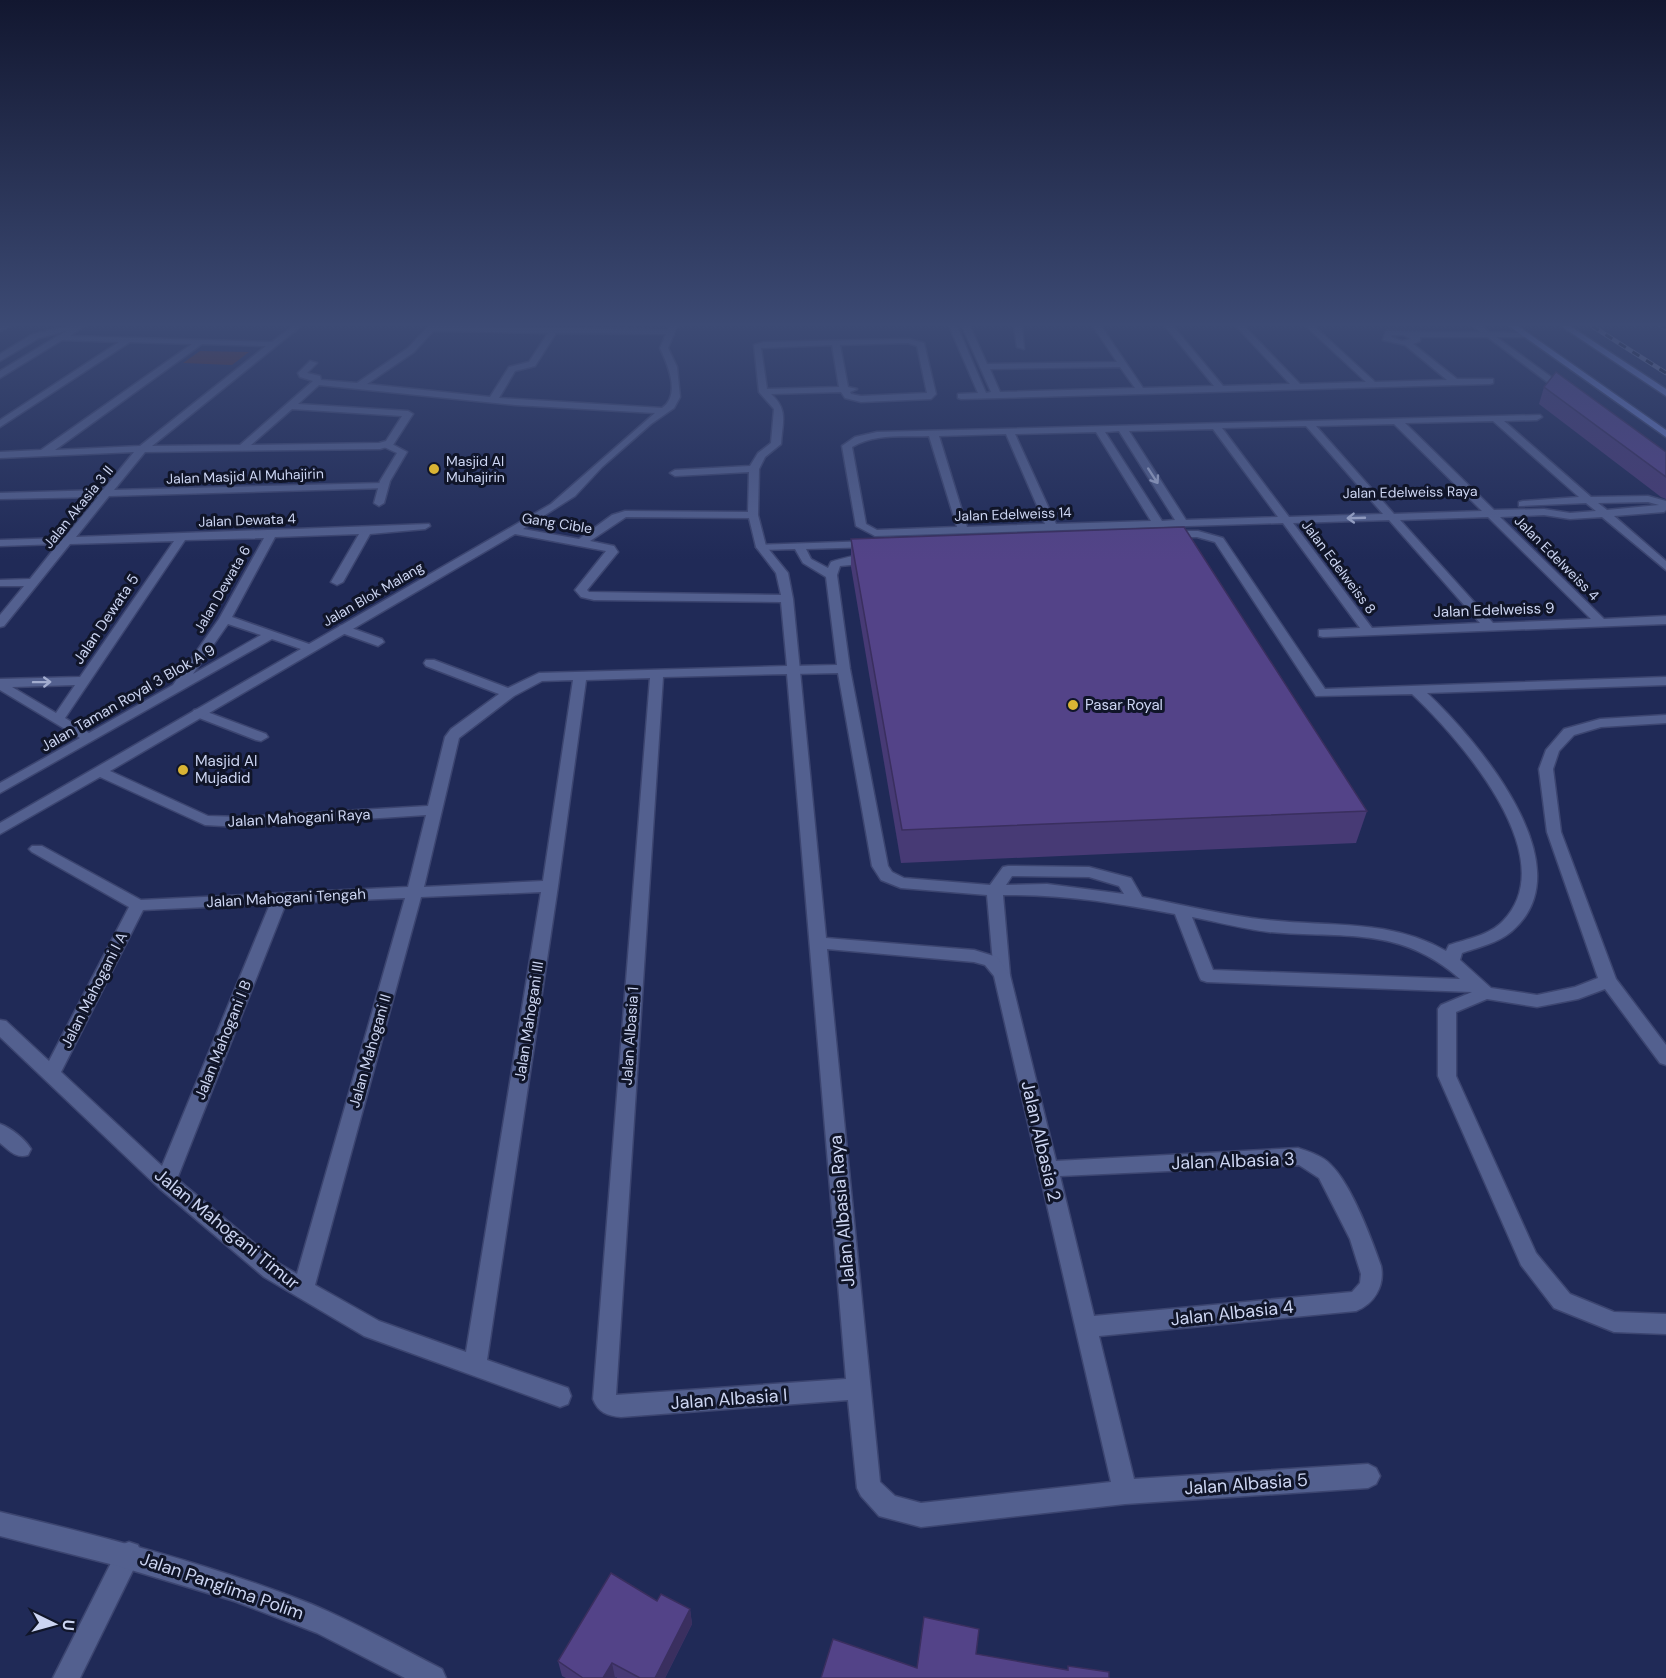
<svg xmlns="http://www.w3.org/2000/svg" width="1666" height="1678" viewBox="0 0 1666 1678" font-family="'DM Sans',sans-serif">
	<rect width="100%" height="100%" fill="#202a57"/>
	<polygon fill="#5a2920" points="200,351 249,352 232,365 183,363"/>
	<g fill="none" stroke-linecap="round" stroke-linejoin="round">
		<g stroke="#3c4570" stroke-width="3">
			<g id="service">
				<polygon points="1473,326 1481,326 1569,390 1569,394 1563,394"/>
				<polygon points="384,443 390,443 407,452 390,481 384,503 379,506 374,503 380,481 397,453 384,447"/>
				<path d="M1198 531 1223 538 1325 689 1666 677V685L1427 693C1475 738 1587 867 1512 931 1498 943 1479 947 1462 953L1460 960 1491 988 1537 995 1575 987 1598 978 1547 832 1539 769 1546 750 1564 729 1600 719 1666 715V723L1601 727 1574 735 1559 751 1553 769 1561 832 1616 979 1666 1045V1065L1660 1063 1605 989 1578 999 1537 1007 1487 999 1456 1012V1076L1536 1253 1570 1294 1614 1312 1666 1314V1334L1614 1332 1554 1308 1521 1265 1438 1076V1009L1441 1005 1472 992 1207 982 1201 980 1199 976 1175 914C1115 903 1064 894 1003 895L1010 975 1008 979H996L994 975 987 895 901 888 881 880 872 866 838 673 793 674 787 670 793 666 837 665 826 577 803 563 795 549 761 550 756 547 757 545 871 541 876 544 871 547 806 549 811 559 828 568 831 562C844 558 865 551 877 560L871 563 840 566 837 575 850 669 888 866 892 872 904 878 990 885 1003 867 1008 866 1089 867 1131 878 1142 897C1184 905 1226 916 1268 920 1329 927 1391 919 1446 951L1449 945C1467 939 1490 935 1503 921 1565 857 1458 737 1412 694L1316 696 1215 542 1197 537H1168L1163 534 1168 531ZM1012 876 1089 877 1119 886 1124 894 1047 884 1006 885ZM1192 917C1218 922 1243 929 1269 932 1343 939 1399 925 1460 979L1213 970Z"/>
				<polygon points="343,625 382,639 384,642 378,646 339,632 339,626"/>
				<polygon points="199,709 266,734 268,737 261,741 256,740 194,716 192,713 194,710"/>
			</g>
		</g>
		<g stroke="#3c4570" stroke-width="3">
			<g id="minor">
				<polygon points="0,326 11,326 0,331"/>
				<path d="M70 326H84L70 336 272 342 293 326H301L152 446 240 445 313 381 300 377 298 373 310 361 317 363 307 373 320 376 321 380 357 383 408 348 429 326 668 330 669 326H677L668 348 677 367 680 397 674 408 651 424 602 467 575 496 523 529 579 539 612 515 625 511 748 512 749 472 675 476 670 473 675 470 750 466 758 453 771 443 774 409 759 392 754 345 764 342 909 339 924 343 936 394 931 399 861 402 845 398 841 392 771 394C789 410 782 423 781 444L765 457 759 469 758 515 766 546 788 573 793 599 826 938 974 950 997 957 1010 975 1056 1161 1298 1148C1310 1152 1323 1156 1331 1165 1351 1184 1372 1240 1381 1266 1385 1286 1374 1304 1356 1311L1099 1336 1134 1479 1368 1464 1376 1468 1380 1476 1376 1484 1368 1488 1125 1504 921 1527 879 1516 861 1496 857 1488 848 1400 621 1417C607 1416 598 1412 593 1399L650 678 586 680 558 886 487 1360 568 1388 571 1396 568 1404 560 1407 364 1336 264 1277 159 1188 0 1037V1020L6 1021 49 1061 129 907 32 852 29 849 32 846H42L141 900 408 887 426 815 241 827 205 825 100 777 0 834V823L301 649 272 639 0 793V783L80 738 0 690V679L80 677 174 541 70 544 4 626 0 627V615L24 586H0V580L30 579 58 544 0 546V540L64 538 98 497 0 499V493L103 490 134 452 0 458V452L41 450 192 344 130 342 0 427V420L119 342 62 340 0 378V371L66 331 39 338 0 361V354L33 334ZM433 331 548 333 529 362 509 367 490 397 367 384 414 352ZM556 333 666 334 660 348C668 365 681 395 662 408L499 398 515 371 535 366ZM908 343 917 346 927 393 861 396 851 394 850 392 857 389 848 387 840 345ZM202 344 266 346 140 446 55 450ZM832 345 839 387 767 389 761 348ZM319 385 515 405 655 413 551 504 309 644 232 617 275 537 359 534 331 582 337 585 343 582 370 534 425 529 430 526 429 524 76 537 109 496 387 488 388 486 383 483 114 490 145 452 380 449 393 445 413 414 408 411 298 404ZM292 409 402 416 386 441 379 443 251 445ZM626 517 749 518 756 547 776 573 781 595 589 592 587 590 618 552 614 546 590 541ZM515 534 606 551 575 590 581 597 594 600 781 602 787 666 539 673 508 688 434 660H426L424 663 426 666 499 694 451 729 445 737 428 806 241 817 208 816 110 771ZM264 538 219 619 173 685 89 733 65 718 185 540ZM228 624 261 635 193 674ZM787 674 846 1379 616 1395 663 677ZM573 680 543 881 424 887 459 738 514 696 542 681ZM75 685 56 713 12 687ZM541 892 466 1352 379 1321 315 1285 421 897ZM405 898 297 1274 278 1263 177 1179 286 903ZM270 904 162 1166 61 1072 143 910ZM827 949 974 962 985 965 994 976 1111 1482 921 1503 895 1496 880 1482ZM1299 1165 1319 1178 1350 1239 1361 1274 1360 1283 1352 1292 1094 1316 1060 1176Z"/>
				<path d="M949 326H957L986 393 991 392 962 326H970L987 364 1117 362 1093 326H1101L1143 388 1214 386 1165 326H1173L1223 386 1290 384 1236 326H1244L1300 384 1366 382 1306 326H1314L1375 382 1447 380 1405 345 1383 340 1386 331 1527 333 1531 335 1527 337H1420V341L1413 344 1457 379H1493V383L1490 384 961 399 958 398V394L978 393ZM1392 335H1403L1411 339 1402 341 1391 337ZM1120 367 1135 388 1000 392 990 369Z"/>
				<polygon points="1014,326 1022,326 1024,349 1017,347"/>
				<path d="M1540 415 1542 417 1537 420 1504 421 1591 497 1648 496 1666 501V510L1664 512 1614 516 1666 561V570L1602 517 1570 519 1544 515 1500 517 1604 619 1666 616V624L1323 637 1319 636V630L1360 628 1283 523 875 536 856 526 842 446 855 437 877 432ZM1493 421 1579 497 1523 501 1519 502V506L1586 503 1596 511 1570 513 1544 509 1494 510 1405 423ZM1394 424 1482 511 1394 514 1316 426ZM1306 426 1383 514 1289 517 1222 428ZM1213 429 1278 517 1186 520 1129 431ZM1119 431 1175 520 1162 521 1105 432ZM1096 432 1151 521 1056 524 1015 434ZM1006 434 1045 524 967 527 939 436ZM929 436 957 527 877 530 866 524 852 447C874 433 904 437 929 436ZM1648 502 1659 505 1607 510 1598 503ZM1488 517 1591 619 1493 623 1400 520ZM1389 520 1480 623 1372 628 1293 523Z"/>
				<path d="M0 1124C11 1128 25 1139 31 1149L28 1155C16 1159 9 1150 0 1143Z"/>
				<polygon points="129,1542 138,1545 141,1554 80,1678 53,1678 120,1545"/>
			</g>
		</g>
		<g stroke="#3c4570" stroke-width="3">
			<path id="tertiary" d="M0 1512C105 1537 210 1564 311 1604 356 1623 399 1647 442 1669L446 1678H405L317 1633 234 1601 118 1566 0 1536Z"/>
		</g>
		<g stroke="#3c4570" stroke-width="3">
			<g id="secondary">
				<polygon points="1509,326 1518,326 1666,430 1666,437"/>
				<polygon points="1561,326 1570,326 1666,389 1666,396"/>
			</g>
		</g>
		<use href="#service" fill="#53608f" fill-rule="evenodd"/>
		<use href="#minor" fill="#53608f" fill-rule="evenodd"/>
		<use href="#tertiary" fill="#53608f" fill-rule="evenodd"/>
		<use href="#secondary" fill="#677ac4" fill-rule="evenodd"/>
		<g stroke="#717aa0" stroke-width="4.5">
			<g id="rail">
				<polyline points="1592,326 1666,373"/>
				<polyline points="1661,326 1666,328"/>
			</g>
		</g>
		<use href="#rail" stroke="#101529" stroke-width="3" stroke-dasharray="8" stroke-linecap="butt"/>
	</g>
	<g fill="#473a75">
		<polygon points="1544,387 1666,452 1666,499 1661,497 1539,404"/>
		<polygon points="851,539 1367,811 1356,843 901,863 851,567"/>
		<polygon points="657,1601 690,1609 692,1624 665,1678 617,1678 616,1677 615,1678 566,1678 562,1676 558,1661"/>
	</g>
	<g fill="#3a2f5f">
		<polygon points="690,1609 692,1624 665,1678 655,1678"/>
		<polygon points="612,1663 615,1678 603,1678"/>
	</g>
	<g fill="#534388" stroke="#3a2f5f" stroke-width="1.5">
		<polygon points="1556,372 1666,452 1666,477 1544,387"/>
		<polygon points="1184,527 1367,811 902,830 851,539"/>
		<polygon points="611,1573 657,1601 661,1594 690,1609 655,1678 640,1678 612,1663 603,1678 583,1678 558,1661"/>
		<polygon points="924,1617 979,1629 976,1654 1068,1670 1068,1666 1109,1672 1109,1678 821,1678 833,1639 917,1668"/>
	</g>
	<defs><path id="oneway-shaft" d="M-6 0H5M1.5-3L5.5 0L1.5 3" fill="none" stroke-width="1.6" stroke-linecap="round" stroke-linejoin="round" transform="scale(1.5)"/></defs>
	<g stroke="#a2accf">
		<use href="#oneway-shaft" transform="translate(1153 476) rotate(57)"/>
		<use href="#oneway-shaft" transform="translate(1356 518) rotate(178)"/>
		<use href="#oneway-shaft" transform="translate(42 682) rotate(-1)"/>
	</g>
	<linearGradient id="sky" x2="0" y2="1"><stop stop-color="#121730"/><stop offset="0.58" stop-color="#3c4a74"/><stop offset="1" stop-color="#3c4a74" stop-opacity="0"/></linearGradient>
	<rect width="1666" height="560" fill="url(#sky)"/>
	<g fill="#d9b434" stroke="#101529" stroke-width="2">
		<circle cx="434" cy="469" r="6"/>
		<circle cx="1073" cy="705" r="6"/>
		<circle cx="183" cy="770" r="6"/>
	</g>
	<g text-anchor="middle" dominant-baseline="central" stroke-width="6" stroke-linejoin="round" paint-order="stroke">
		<g font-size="14" fill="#ccd5f2" stroke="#101529" text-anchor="start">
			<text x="446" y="461">Masjid Al<tspan x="446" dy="16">Muhajirin</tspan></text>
		</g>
		<g font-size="14" fill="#ccd5f2" stroke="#101529">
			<text transform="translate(245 476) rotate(-2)">Jalan Masjid Al Muhajirin</text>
			<text transform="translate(1410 492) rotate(-1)">Jalan Edelweiss Raya</text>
			<text transform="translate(78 507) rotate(-51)">Jalan Akasia 3 II</text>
			<text transform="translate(1013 514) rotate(-2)">Jalan Edelweiss 14</text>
			<text transform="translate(247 520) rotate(-2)">Jalan Dewata 4</text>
			<text transform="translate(557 523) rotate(9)">Gang Cible</text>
			<text transform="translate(1557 558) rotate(45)">Jalan Edelweiss 4</text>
			<text transform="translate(1339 567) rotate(53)">Jalan Edelweiss 8</text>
			<text transform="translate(222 589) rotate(-60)">Jalan Dewata 6</text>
			<text transform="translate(373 594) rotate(-30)">Jalan Blok Malang</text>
		</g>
		<g font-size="15" fill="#ccd5f2" stroke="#101529">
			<text transform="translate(1494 610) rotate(-2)">Jalan Edelweiss 9</text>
			<text transform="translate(106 619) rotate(-56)">Jalan Dewata 5</text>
			<text transform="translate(128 698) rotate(-30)">Jalan Taman Royal 3 Blok A 9</text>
			<text transform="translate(299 818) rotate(-3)">Jalan Mahogani Raya</text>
			<text transform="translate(286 898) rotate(-3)">Jalan Mahogani Tengah</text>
			<text transform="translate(94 990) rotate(-63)">Jalan Mahogani I A</text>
			<text transform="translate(529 1021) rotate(-81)">Jalan Mahogani III</text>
			<text transform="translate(630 1036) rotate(-86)">Jalan Albasia 1</text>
			<text transform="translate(223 1040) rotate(-68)">Jalan Mahogani I B</text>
			<text transform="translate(370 1051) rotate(-74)">Jalan Mahogani II</text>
		</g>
		<g font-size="15" fill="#ccd5f2" stroke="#101529" text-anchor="start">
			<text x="1085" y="705">Pasar Royal</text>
			<text x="195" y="761">Masjid Al<tspan x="195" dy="17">Mujadid</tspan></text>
		</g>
		<g font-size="18" fill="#ccd5f2" stroke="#101529">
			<text transform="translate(1041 1141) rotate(77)">Jalan Albasia 2</text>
			<text transform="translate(1233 1161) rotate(-2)">Jalan Albasia 3</text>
			<text transform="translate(842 1211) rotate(-95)">Jalan Albasia Raya</text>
			<text transform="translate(227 1229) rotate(39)">Jalan Mahogani Timur</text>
			<text transform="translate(1232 1313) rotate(-6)">Jalan Albasia 4</text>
			<text transform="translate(729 1399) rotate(-4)">Jalan Albasia I</text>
			<text transform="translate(1246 1484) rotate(-4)">Jalan Albasia 5</text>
			<text transform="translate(222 1586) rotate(19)">Jalan Panglima Polim</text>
		</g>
	</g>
	<g transform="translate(54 1624) rotate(95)" stroke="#101529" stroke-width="4.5" paint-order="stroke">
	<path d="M0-4.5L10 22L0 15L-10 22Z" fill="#ccd5f2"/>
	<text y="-9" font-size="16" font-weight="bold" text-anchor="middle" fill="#ccd5f2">U</text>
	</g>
</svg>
